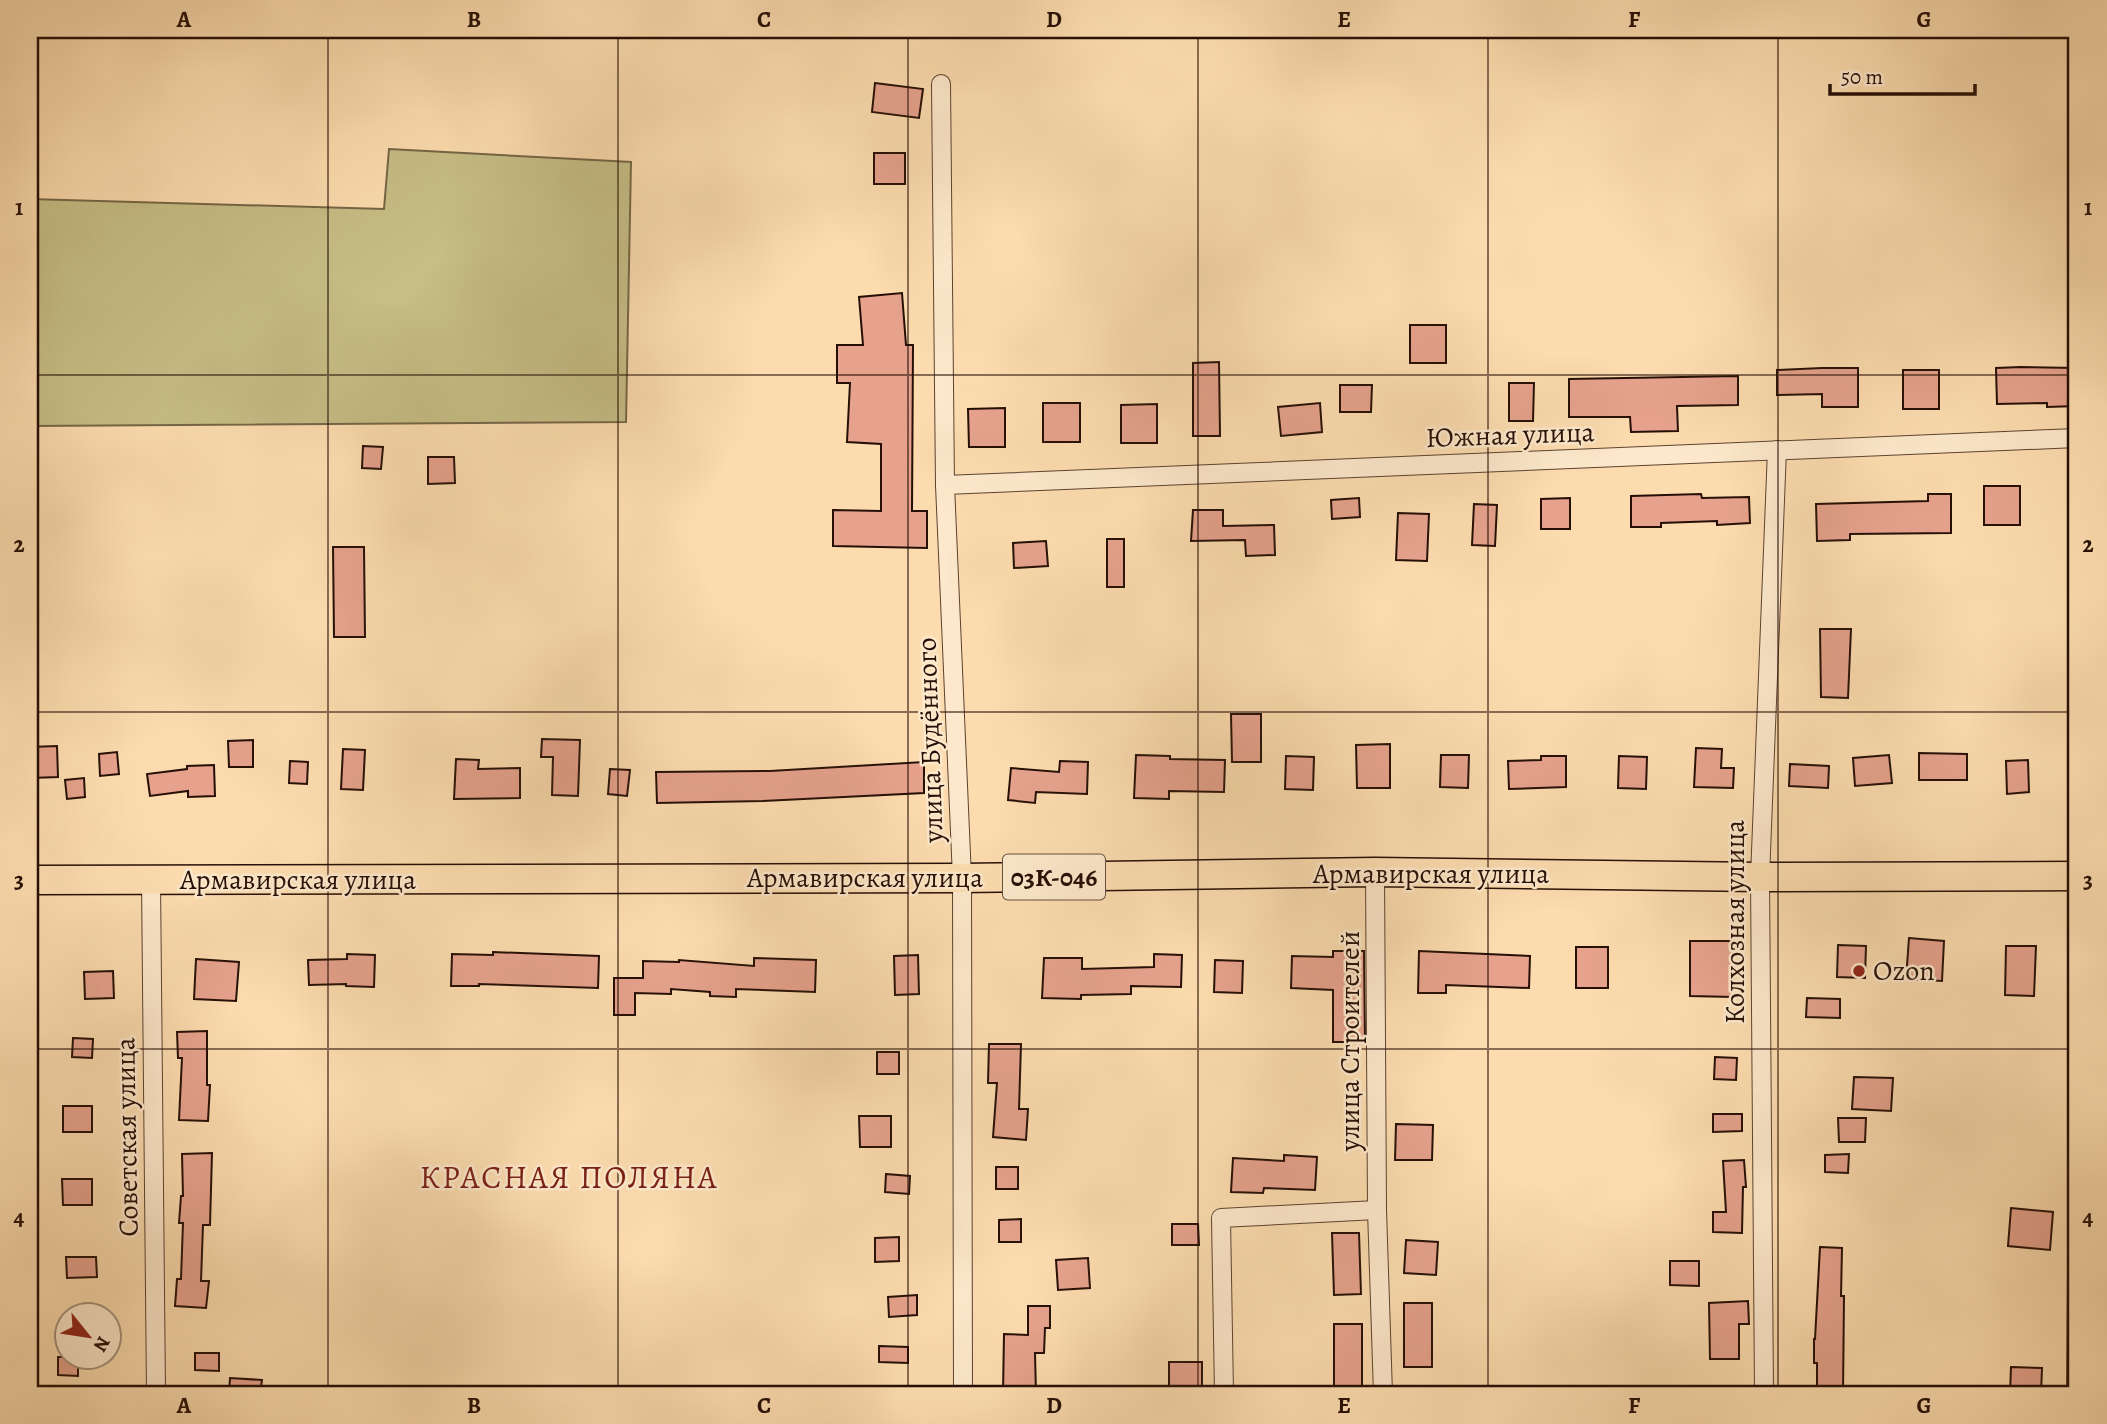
<svg xmlns="http://www.w3.org/2000/svg" width="2107" height="1424" viewBox="0 0 2107 1424" font-family="Alegreya,serif">
	<rect width="100%" height="100%" fill="#fcdcaf"/>
	<filter id="stains"><feTurbulence type="fractalNoise" baseFrequency=".00286" numOctaves="4"/><feColorMatrix values="0 0 0 0 .2 0 0 0 0 .09 0 0 0 0 .02 0 0 0 .5 -.17"/></filter>
	<radialGradient id="worn" r=".72"><stop offset=".6" stop-color="#630" stop-opacity="0"/><stop offset="1" stop-color="#630" stop-opacity=".3"/></radialGradient>
	<polygon fill="#c6be86" stroke="#766646" stroke-width="2" points="389,149 631,162 626,422 30,426 30,199 384,209"/>
	<g fill="#e6a28d" stroke="#260f06" stroke-width="2">
		<polygon points="875,83 923,89 919,118 872,112"/>
		<rect x="874" y="153" width="31" height="31"/>
		<polygon points="902,293 906,345 913,345 912,511 927,511 927,548 833,546 833,510 881,511 881,444 847,442 850,383 837,383 837,345 863,345 859,297"/>
		<rect x="1410" y="325" width="36" height="38"/>
		<polygon points="1219,362 1220,436 1193,436 1193,363"/>
		<polygon points="2021,367 2077,368 2077,406 2047,407 2047,403 1997,404 1996,368"/>
		<polygon points="1822,368 1858,368 1858,407 1822,407 1822,394 1777,395 1777,370"/>
		<rect x="1903" y="370" width="36" height="39"/>
		<polygon points="1738,376 1738,405 1677,406 1678,431 1631,432 1630,417 1569,417 1569,379"/>
		<polygon points="1509,383 1534,383 1533,421 1509,421"/>
		<polygon points="1340,385 1372,385 1371,412 1340,412"/>
		<rect x="1043" y="403" width="37" height="39"/>
		<polygon points="1320,403 1322,432 1281,436 1278,407"/>
		<polygon points="1157,404 1157,443 1121,443 1121,405"/>
		<polygon points="1005,408 1005,447 969,447 968,409"/>
		<polygon points="363,446 383,447 381,469 362,468"/>
		<polygon points="428,457 454,457 455,483 428,484"/>
		<rect x="1984" y="486" width="36" height="39"/>
		<polygon points="1701,494 1702,498 1749,497 1750,523 1717,525 1717,521 1661,523 1661,527 1631,527 1631,496"/>
		<polygon points="1928,494 1951,494 1951,533 1850,534 1850,540 1817,541 1816,504 1928,501"/>
		<polygon points="1359,498 1360,517 1332,519 1331,500"/>
		<polygon points="1570,498 1570,529 1541,529 1541,499"/>
		<polygon points="1474,504 1497,505 1495,546 1472,545"/>
		<polygon points="1193,510 1223,510 1223,526 1274,525 1275,555 1246,556 1245,540 1191,541"/>
		<polygon points="1398,513 1429,514 1427,561 1396,560"/>
		<rect x="1107" y="539" width="17" height="48"/>
		<polygon points="1046,541 1048,566 1014,568 1013,543"/>
		<polygon points="333,547 364,547 365,637 334,637"/>
		<polygon points="1820,629 1851,629 1848,698 1821,697"/>
		<polygon points="1231,714 1261,714 1261,762 1232,762"/>
		<polygon points="542,739 580,740 578,796 552,795 553,757 541,757"/>
		<polygon points="253,740 253,767 229,767 228,741"/>
		<polygon points="1390,744 1390,788 1357,788 1356,745"/>
		<polygon points="57,746 58,777 31,778 30,747"/>
		<polygon points="1696,748 1722,749 1721,768 1734,768 1733,788 1694,787"/>
		<polygon points="343,749 365,750 363,790 341,789"/>
		<polygon points="117,752 119,774 100,776 99,754"/>
		<polygon points="1919,753 1967,754 1967,780 1919,780"/>
		<polygon points="1136,755 1170,756 1170,759 1225,760 1224,792 1169,791 1169,799 1134,798"/>
		<polygon points="1441,755 1469,755 1468,788 1440,787"/>
		<polygon points="1889,755 1892,783 1855,786 1853,758"/>
		<polygon points="1286,756 1314,757 1313,790 1285,789"/>
		<polygon points="1541,756 1566,756 1566,787 1509,789 1508,761 1541,760"/>
		<polygon points="1619,756 1647,757 1646,789 1618,788"/>
		<polygon points="456,759 479,760 478,769 520,768 520,798 454,799"/>
		<polygon points="2028,760 2029,792 2007,794 2006,761"/>
		<polygon points="290,761 308,762 307,784 289,783"/>
		<polygon points="1060,761 1088,762 1087,794 1036,792 1035,803 1008,800 1011,768 1059,772"/>
		<polygon points="924,762 924,793 763,801 657,803 656,772 770,771"/>
		<polygon points="1790,764 1829,766 1828,788 1789,786"/>
		<polygon points="214,765 215,796 188,797 188,791 150,796 147,774 187,769 187,766"/>
		<polygon points="610,769 630,770 627,796 608,794"/>
		<polygon points="84,778 85,797 67,799 65,780"/>
		<polygon points="1909,938 1944,941 1942,981 1906,979"/>
		<polygon points="1690,941 1734,941 1733,997 1690,996"/>
		<polygon points="1838,945 1866,946 1865,978 1837,977"/>
		<polygon points="2006,946 2036,946 2034,996 2005,995"/>
		<rect x="1576" y="947" width="32" height="41"/>
		<polygon points="1333,951 1364,951 1365,1042 1333,1042 1333,990 1291,988 1292,956 1333,957"/>
		<polygon points="1419,951 1530,956 1529,988 1446,985 1446,993 1418,993"/>
		<polygon points="493,952 599,956 598,988 479,984 479,986 451,986 452,954 493,955"/>
		<polygon points="347,954 375,955 374,987 346,986 346,984 309,985 308,960 347,959"/>
		<polygon points="1154,954 1182,955 1181,987 1131,986 1131,994 1081,995 1081,999 1042,998 1044,958 1082,958 1082,969 1154,967"/>
		<polygon points="918,955 919,994 895,995 894,956"/>
		<polygon points="754,958 816,960 815,992 736,989 736,997 710,996 710,992 671,989 671,994 635,993 635,1015 614,1015 614,978 643,978 643,961 679,962 679,960 754,966"/>
		<polygon points="196,959 239,962 236,1001 194,999"/>
		<polygon points="1215,960 1243,961 1242,993 1214,992"/>
		<polygon points="113,971 114,998 85,999 84,972"/>
		<polygon points="1807,998 1840,999 1840,1018 1806,1017"/>
		<polygon points="207,1031 207,1085 210,1085 208,1121 179,1120 182,1058 178,1058 177,1032"/>
		<polygon points="73,1038 93,1039 92,1058 72,1057"/>
		<polygon points="989,1044 1021,1044 1019,1109 1028,1109 1026,1140 993,1137 997,1083 988,1083"/>
		<rect x="877" y="1052" width="22" height="22"/>
		<polygon points="1715,1057 1737,1058 1736,1080 1714,1079"/>
		<polygon points="1854,1077 1893,1078 1891,1111 1852,1109"/>
		<rect x="63" y="1106" width="29" height="26"/>
		<polygon points="1713,1114 1742,1114 1742,1131 1713,1132"/>
		<polygon points="859,1116 891,1116 891,1147 860,1147"/>
		<polygon points="1838,1118 1866,1118 1865,1142 1839,1142"/>
		<polygon points="1396,1124 1433,1125 1432,1160 1395,1160"/>
		<polygon points="212,1153 210,1225 203,1225 201,1281 209,1281 206,1308 175,1306 177,1279 181,1279 183,1223 179,1223 181,1196 183,1196 182,1154"/>
		<polygon points="1849,1154 1848,1173 1825,1172 1825,1155"/>
		<polygon points="1284,1155 1317,1157 1315,1190 1264,1188 1263,1193 1231,1192 1233,1158 1284,1161"/>
		<polygon points="1744,1160 1746,1187 1743,1187 1742,1233 1713,1232 1713,1212 1726,1212 1723,1161"/>
		<rect x="996" y="1167" width="22" height="22"/>
		<polygon points="886,1174 910,1176 909,1194 885,1192"/>
		<polygon points="62,1179 92,1179 92,1205 63,1205"/>
		<polygon points="2011,1208 2053,1212 2050,1250 2008,1246"/>
		<polygon points="1021,1219 1021,1242 999,1242 999,1220"/>
		<polygon points="1172,1224 1198,1224 1199,1245 1172,1245"/>
		<polygon points="1332,1233 1359,1233 1361,1294 1334,1295"/>
		<polygon points="899,1237 899,1261 875,1262 875,1238"/>
		<polygon points="1406,1240 1438,1242 1436,1275 1404,1273"/>
		<polygon points="1820,1247 1842,1248 1841,1296 1844,1296 1843,1394 1817,1394 1817,1363 1814,1363 1814,1339 1815,1339"/>
		<polygon points="66,1257 96,1257 97,1277 67,1278"/>
		<polygon points="1088,1258 1090,1288 1058,1290 1056,1260"/>
		<polygon points="1670,1261 1699,1261 1699,1286 1670,1285"/>
		<polygon points="917,1295 917,1315 889,1317 888,1297"/>
		<polygon points="1748,1301 1749,1324 1739,1324 1739,1359 1710,1359 1709,1303"/>
		<rect x="1404" y="1303" width="28" height="64"/>
		<polygon points="1028,1306 1050,1306 1050,1328 1045,1328 1044,1353 1035,1353 1036,1394 1003,1394 1004,1334 1028,1335"/>
		<rect x="1334" y="1324" width="28" height="64"/>
		<polygon points="879,1346 908,1347 908,1363 879,1362"/>
		<polygon points="195,1353 219,1353 219,1371 195,1370"/>
		<polygon points="58,1357 78,1357 78,1376 58,1375"/>
		<polygon points="1169,1362 1202,1362 1202,1386 1169,1387"/>
		<polygon points="2011,1367 2042,1368 2041,1394 2010,1394"/>
		<polygon points="230,1378 262,1380 260,1394 229,1394"/>
	</g>
	<g fill="none" stroke-linecap="round" stroke-linejoin="round">
		<g stroke="#5c4230" stroke-width="20">
			<g id="street">
				<polyline points="941,84 945,485 962,878 963,1394"/>
				<polyline points="945,485 2077,438"/>
				<polyline points="1375,872 1377,1210 1383,1394"/>
				<polyline points="151,880 156,1394"/>
				<polyline points="1224,1394 1221,1218 1377,1210"/>
				<polyline points="1764,1394 1760,877 1777,450"/>
				<polyline points="2076,1394 2077,1272"/>
			</g>
		</g>
		<g stroke="#260f06" stroke-width="31">
			<polyline id="primary" points="30,880 962,878 1375,872 1760,877 2077,876"/>
		</g>
		<use href="#street" stroke="#fde8cb" stroke-width="18"/>
		<use href="#primary" stroke="#fcdcaf" stroke-width="28"/>
	</g>
	<path fill="none" stroke="#260f06" stroke-width="2" stroke-opacity="0.55" d="M328 30V1394M618 30V1394M908 30V1394M1198 30V1394M1488 30V1394M1778 30V1394M30 375H2077M30 712H2077M30 1049H2077"/>
	<circle fill="#8f2418" stroke="#fde8cb" stroke-width="2.5" cx="1859" cy="971" r="7"/>
	<g text-anchor="middle" dominant-baseline="central" stroke-width="5" stroke-linejoin="round" paint-order="stroke">
		<rect fill="#fde8cb" stroke="#665041" stroke-width="2" x="1003" y="854.5" width="102" height="45" rx="5"/>
		<g font-size="26" font-weight="bold" fill="#260f06">
			<text x="1054" y="877">03К-046</text>
		</g>
		<g font-size="28" fill="#260f06" stroke="#fde8cb">
			<text transform="translate(1510 435) rotate(-2)">Южная улица</text>
			<text transform="translate(930 740) rotate(-92)">улица Будённого</text>
			<text x="1431" y="874">Армавирская улица</text>
			<text x="865" y="878">Армавирская улица</text>
			<text x="298" y="880">Армавирская улица</text>
			<text transform="translate(1735 922) rotate(-90)">Колхозная улица</text>
			<text transform="translate(1350 1041) rotate(-90)">улица Строителей</text>
			<text transform="translate(127 1137) rotate(-91)">Советская улица</text>
		</g>
		<g font-size="28" fill="#260f06" stroke="#fde8cb" text-anchor="start">
			<text x="1873" y="971">Ozon</text>
		</g>
		<g font-size="32" letter-spacing="2" fill="#7a1f14" stroke="#fde8cb">
			<text x="569" y="1177">КРАСНАЯ ПОЛЯНА</text>
		</g>
	</g>
	<rect width="2107" height="1424" fill="none" stroke="#fcdcaf" stroke-width="77"/>
	<g transform="translate(88 1336) rotate(120)"><circle r="33" fill="#fde8cb" stroke="#a7917c" stroke-width="2"/>
	<path d="M0-5L12 26L0 18L-12 26Z" fill="#8f2418"/>
	<text y="-10" font-size="19" font-weight="bold" text-anchor="middle" fill="#260f06">N</text>
	</g>
	<path d="M1830 84v10h145v-10" fill="none" stroke="#260f06" stroke-width="3.5"/>
	<text x="1841" y="84" font-size="21" fill="#260f06" stroke="#fde8cb" stroke-width="5" paint-order="stroke">50 m</text>
	<rect x="38" y="38" width="2030" height="1348" fill="none" stroke="#260f06" stroke-width="2.5"/>
	<g font-size="23" text-anchor="middle" font-weight="bold" fill="#260f06">
		<text x="184" y="27">A</text>
		<text x="474" y="27">B</text>
		<text x="764" y="27">C</text>
		<text x="1054" y="27">D</text>
		<text x="1344" y="27">E</text>
		<text x="1634" y="27">F</text>
		<text x="1924" y="27">G</text>
		<text x="19" y="215">1</text>
		<text x="2088" y="215">1</text>
		<text x="19" y="552">2</text>
		<text x="2088" y="552">2</text>
		<text x="19" y="888">3</text>
		<text x="2088" y="888">3</text>
		<text x="19" y="1225">4</text>
		<text x="2088" y="1225">4</text>
		<text x="184" y="1413">A</text>
		<text x="474" y="1413">B</text>
		<text x="764" y="1413">C</text>
		<text x="1054" y="1413">D</text>
		<text x="1344" y="1413">E</text>
		<text x="1634" y="1413">F</text>
		<text x="1924" y="1413">G</text>
	</g>
	<rect width="100%" height="100%" filter="url(#stains)"/>
	<rect width="100%" height="100%" fill="url(#worn)"/>
</svg>
